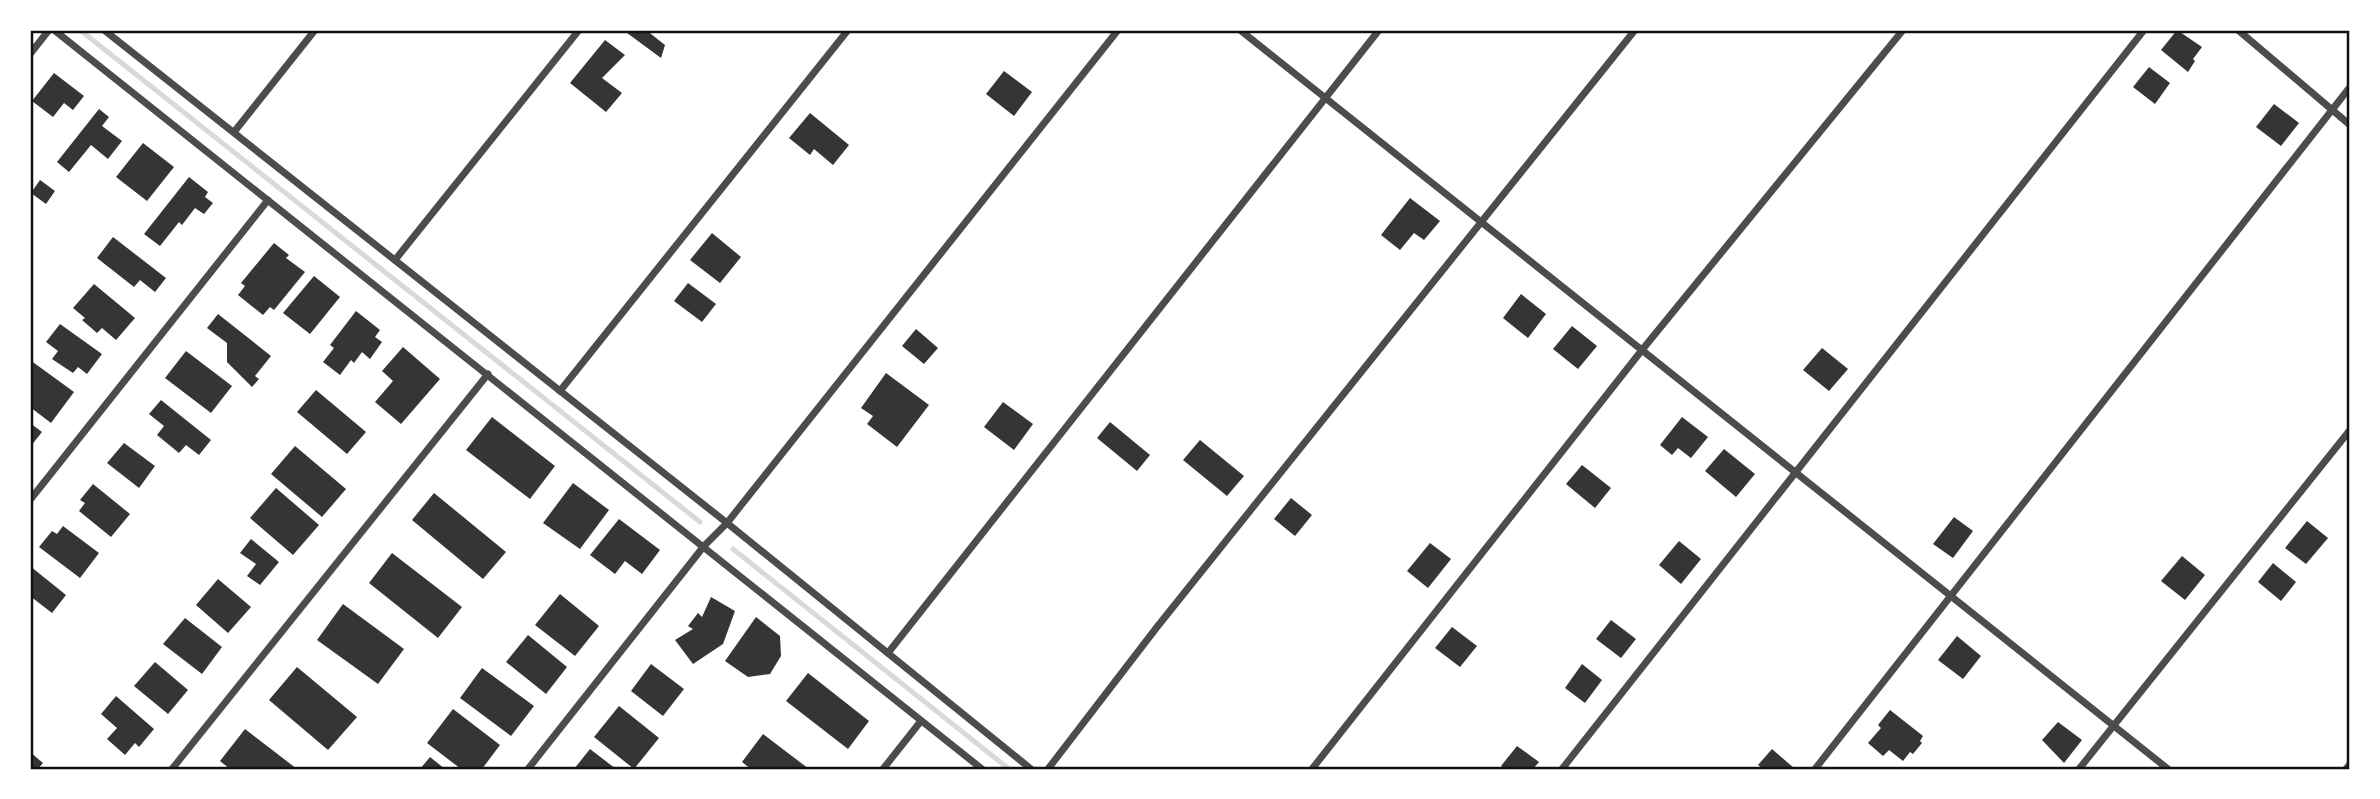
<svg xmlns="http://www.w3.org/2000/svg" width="2380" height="799" viewBox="0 0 2380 799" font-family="'Varela Round',sans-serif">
	<rect width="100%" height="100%" fill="#fff"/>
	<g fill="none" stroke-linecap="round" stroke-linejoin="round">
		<g stroke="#d9d9d9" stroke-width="5">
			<polyline points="80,30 700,522"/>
			<polyline points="733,549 1009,769"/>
		</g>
	</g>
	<g fill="#353535">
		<polygon points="623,30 646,30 665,45 661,58"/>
		<polygon points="2177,30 2202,47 2193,59 2195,61 2188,72 2161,50"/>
		<polygon points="605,40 625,55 602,78 622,93 606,112 570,83"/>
		<polygon points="2149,67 2170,83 2155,104 2133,87"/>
		<polygon points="1004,71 1032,92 1014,116 986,94"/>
		<polygon points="54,73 84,96 73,110 64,103 53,117 32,101"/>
		<polygon points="2274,104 2299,123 2281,146 2256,127"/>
		<polygon points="99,109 109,117 102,126 122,141 108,159 91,145 69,172 57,162"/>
		<polygon points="810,113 849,145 833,165 814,149 810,155 789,138"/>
		<polygon points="143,143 174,167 147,201 116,177"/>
		<polygon points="189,177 208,192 205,197 213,203 204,214 195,208 182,225 179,222 160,246 144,234"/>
		<polygon points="40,180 55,191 46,204 31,193"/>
		<polygon points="1410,198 1440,221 1424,240 1414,233 1400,250 1381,235"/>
		<polygon points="712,233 741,257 720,283 690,260"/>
		<polygon points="113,237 166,278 155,292 140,280 134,287 97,258"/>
		<polygon points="274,243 289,255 286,258 305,272 274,310 270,307 263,315 238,295 245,286 241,283"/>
		<polygon points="314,276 340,297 310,334 283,313"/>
		<polygon points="688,283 716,304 702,322 674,301"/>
		<polygon points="94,284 135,318 116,340 102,328 97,333 82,320 85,318 73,308"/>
		<polygon points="1521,294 1546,314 1528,338 1503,318"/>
		<polygon points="356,311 380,330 375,337 382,342 370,359 362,352 354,363 351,360 340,375 323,362 334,348 330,345"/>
		<polygon points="218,314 271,356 255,376 259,379 252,387 227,362 227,343 207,328"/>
		<polygon points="60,324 102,354 87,374 78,367 73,373 52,359 58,351 46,342"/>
		<polygon points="1572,326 1597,346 1578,369 1553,349"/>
		<polygon points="916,329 938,348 924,364 902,346"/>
		<polygon points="403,347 440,379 401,424 375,402 393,381 382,371"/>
		<polygon points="1822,348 1848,369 1829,391 1803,370"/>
		<polygon points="186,351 232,386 211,413 165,378"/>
		<polygon points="30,360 74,392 51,423 30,407"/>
		<polygon points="886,373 929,405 897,447 867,424 873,416 861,408"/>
		<polygon points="316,390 366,432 347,454 297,412"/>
		<polygon points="161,400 211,440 199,455 186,445 179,453 157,435 164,426 149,414"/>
		<polygon points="1003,402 1033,424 1014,450 984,427"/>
		<polygon points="492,417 555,466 530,499 466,450"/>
		<polygon points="1682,417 1708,437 1691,458 1678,448 1672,455 1660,445"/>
		<polygon points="1110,422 1150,455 1137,471 1097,438"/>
		<polygon points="30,423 42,432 30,447"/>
		<polygon points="1200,440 1244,476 1227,496 1183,460"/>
		<polygon points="124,443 155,466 139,488 107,463"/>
		<polygon points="295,446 346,489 322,517 271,474"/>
		<polygon points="1724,449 1755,474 1736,497 1705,471"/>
		<polygon points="1582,465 1611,488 1595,508 1566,484"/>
		<polygon points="573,483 609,510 580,549 543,523"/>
		<polygon points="93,484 130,514 111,537 79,511 85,503 80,500"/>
		<polygon points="276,488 319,525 293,555 250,518"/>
		<polygon points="434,493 506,552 483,579 412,520"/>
		<polygon points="1291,498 1312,515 1295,536 1274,519"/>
		<polygon points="1954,517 1973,531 1953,558 1933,544"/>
		<polygon points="619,519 660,550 642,574 625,561 615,574 590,555"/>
		<polygon points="2307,521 2328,538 2306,564 2285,548"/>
		<polygon points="63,526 99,553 80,578 39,547 52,531 57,534"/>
		<polygon points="251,539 279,562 260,585 247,576 256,564 240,553"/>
		<polygon points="1679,541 1701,559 1681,584 1659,565"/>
		<polygon points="1430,543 1451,559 1428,588 1407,571"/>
		<polygon points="392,553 462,607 438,638 369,583"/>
		<polygon points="2182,556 2205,575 2185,600 2161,581"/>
		<polygon points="2273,563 2296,582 2281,601 2258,582"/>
		<polygon points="30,566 66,595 52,613 30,596"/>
		<polygon points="218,579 251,607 228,633 196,605"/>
		<polygon points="560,594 599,626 575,656 535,625"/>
		<polygon points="711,597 735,611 723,644 693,664 675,640 693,629 688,626 698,613 702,617"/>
		<polygon points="343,604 404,649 378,684 317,640"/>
		<polygon points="756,617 780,636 781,656 770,674 748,677 725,661"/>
		<polygon points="185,618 222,647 202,674 163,644"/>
		<polygon points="1611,620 1636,639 1621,658 1596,639"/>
		<polygon points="1452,627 1477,646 1460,667 1435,648"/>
		<polygon points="528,635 567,667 546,694 506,662"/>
		<polygon points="1957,636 1981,656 1963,679 1938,660"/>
		<polygon points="155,662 188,690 168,714 134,686"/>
		<polygon points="651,664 684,689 663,716 631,691"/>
		<polygon points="1582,664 1602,680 1585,703 1565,688"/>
		<polygon points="297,667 357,717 328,750 269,700"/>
		<polygon points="482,668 534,706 511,736 460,698"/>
		<polygon points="808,673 869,721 848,749 786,701"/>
		<polygon points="116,696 154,729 139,747 135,743 125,755 107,739 117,728 101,714"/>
		<polygon points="619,706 659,738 634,769 594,737"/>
		<polygon points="453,709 500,745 482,769 461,769 427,743"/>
		<polygon points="1890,710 1923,736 1920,741 1922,743 1913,754 1910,752 1903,761 1889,750 1883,756 1868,743 1881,728 1878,725"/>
		<polygon points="2058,722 2082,740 2064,763 2042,740"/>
		<polygon points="245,729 297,769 230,769 220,761"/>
		<polygon points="763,734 809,769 751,769 742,762"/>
		<polygon points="1517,746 1539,762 1533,769 1505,769 1501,766"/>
		<polygon points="590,749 616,769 574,769"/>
		<polygon points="1772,749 1794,768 1792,769 1763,769 1758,765"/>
		<polygon points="30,752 43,763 38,769 30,769"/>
		<polygon points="430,757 445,769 420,769"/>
	</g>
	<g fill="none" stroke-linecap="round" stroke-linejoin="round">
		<g stroke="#4c4c4c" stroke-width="7">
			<polyline points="54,30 982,769"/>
			<polyline points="104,30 727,523 1031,769"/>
			<polyline points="1240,30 2168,769"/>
			<polyline points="2238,30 2350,125"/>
			<polyline points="30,54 49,30"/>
			<polyline points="234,132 315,30"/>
			<polyline points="395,260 579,30"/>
			<polyline points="560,391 848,30"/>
			<polyline points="30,500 268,200"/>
			<polyline points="888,653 1379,30"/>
			<polyline points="172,769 488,374"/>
			<polyline points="528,769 704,546 727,523 1118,30"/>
			<polyline points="883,769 921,721"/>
			<polyline points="1048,769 1157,627 1635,30"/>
			<polyline points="1312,769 1642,350 1903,30"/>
			<polyline points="1562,769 2144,30"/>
			<polyline points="1815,769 2350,87"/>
			<polyline points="2079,769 2350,430"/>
			<polyline points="2346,769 2350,764"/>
		</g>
	</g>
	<rect width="2380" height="799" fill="none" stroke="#ffffff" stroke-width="63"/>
	<rect x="32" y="32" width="2316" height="736" fill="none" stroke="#111" stroke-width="2.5"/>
</svg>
